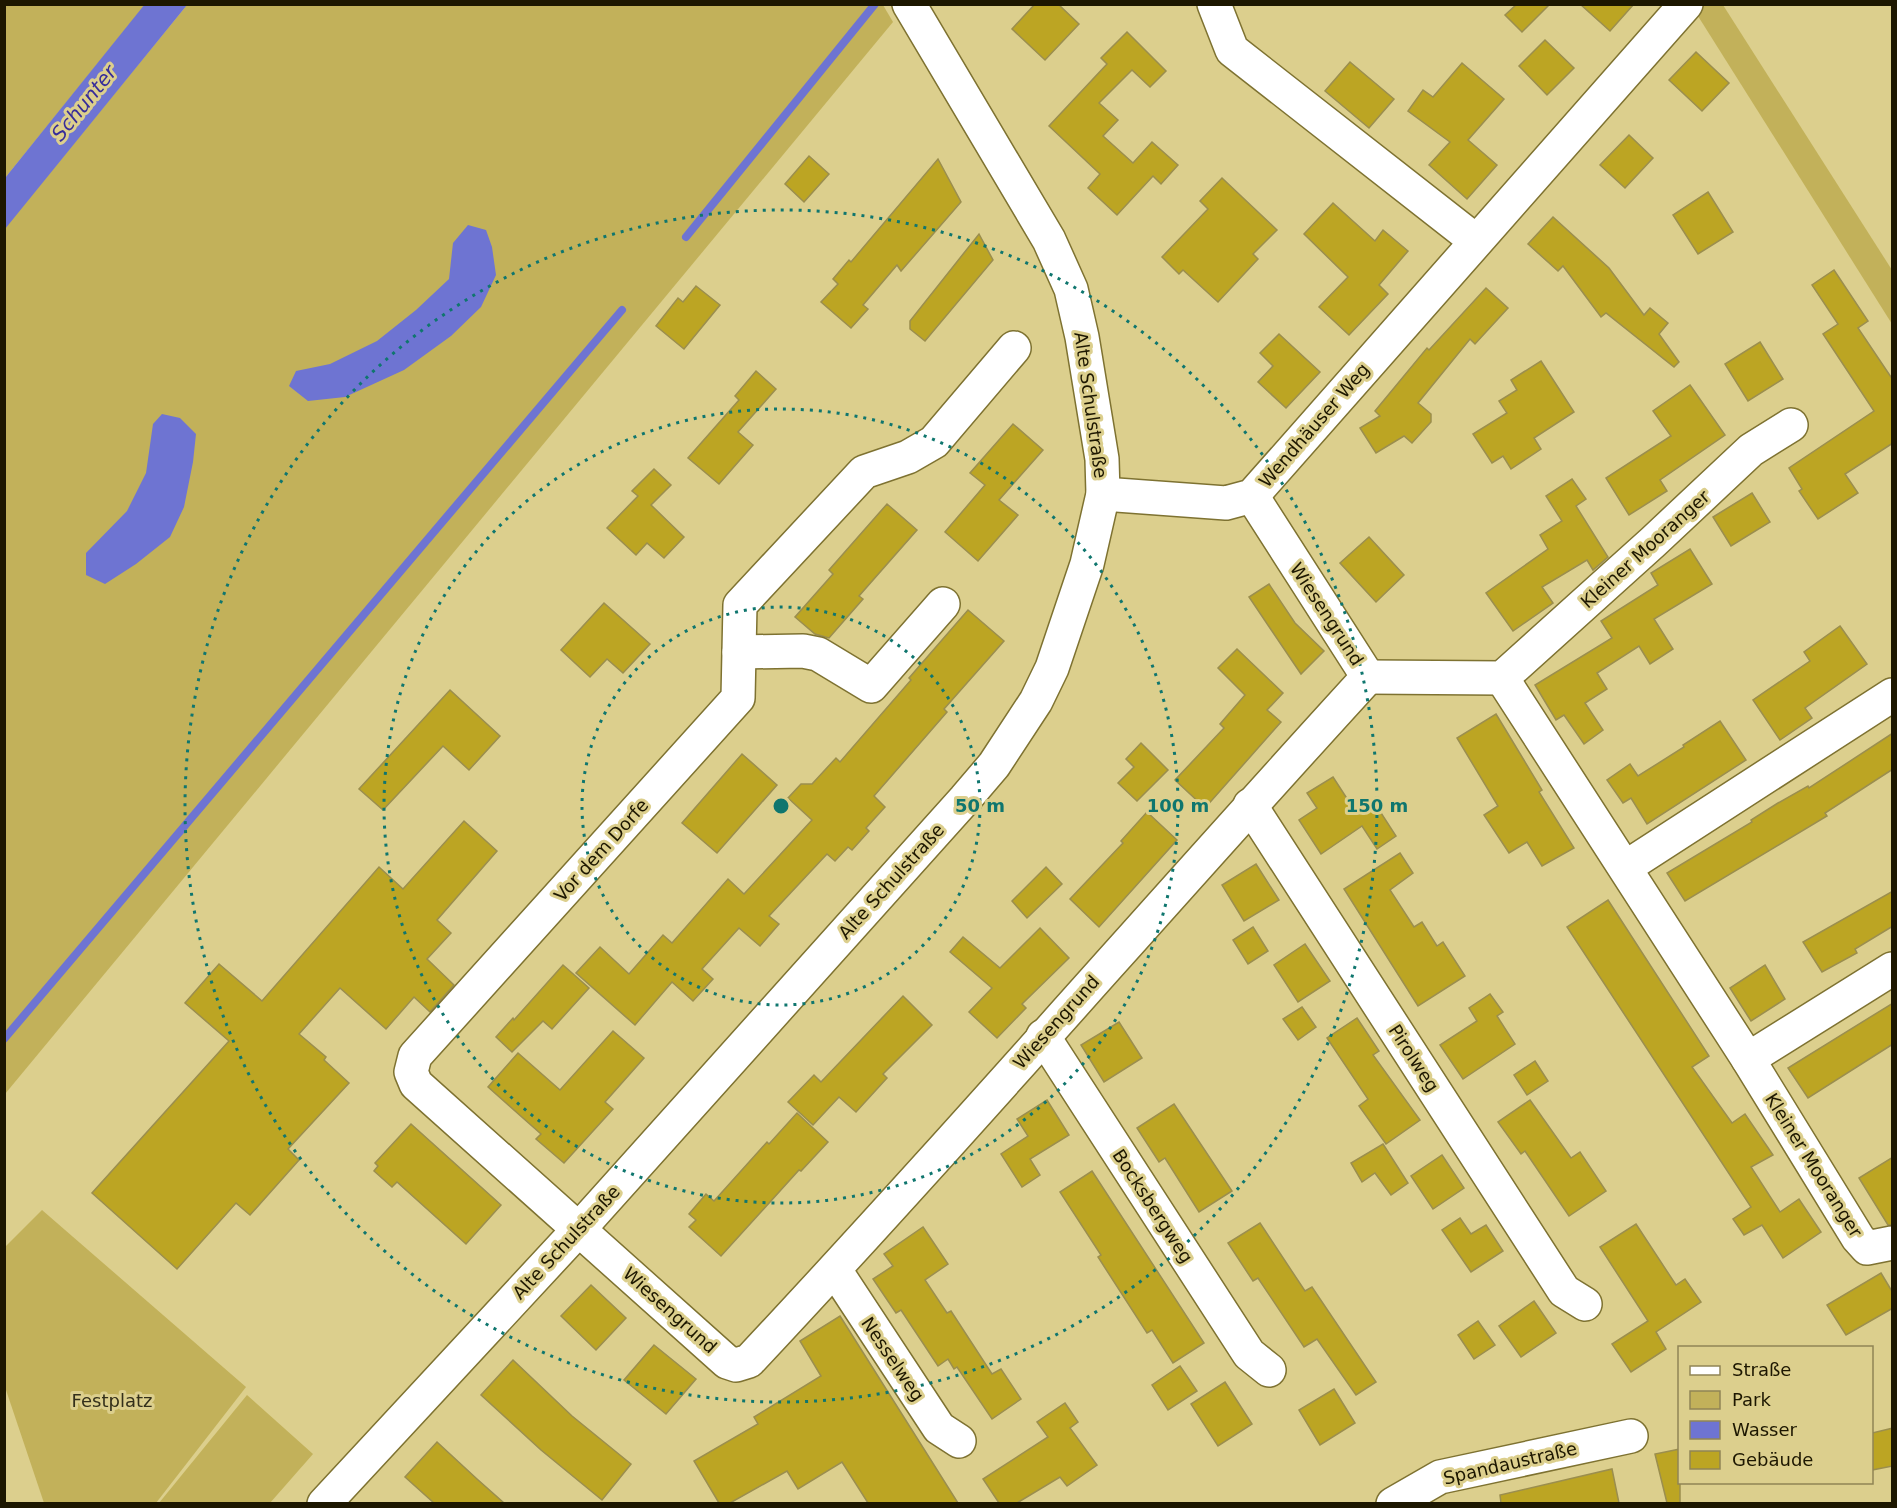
<svg xmlns="http://www.w3.org/2000/svg" width="1897" height="1508" viewBox="0 0 1897 1508" font-family="'DejaVu Sans',sans-serif">
	<rect width="100%" height="100%" fill="#dccf8d"/>
	<g fill="#c2b15a">
		<polygon points="5,4 145,5 5,178 4,5"/>
		<polygon points="187,5 883,5 893,22 5,1094 4,229"/>
		<polygon points="1691,5 1723,5 1892,270 1892,324"/>
		<polygon points="42,1210 246,1387 156,1503 44,1503 5,1387 5,1247"/>
		<polygon points="247,1395 313,1454 270,1503 159,1503"/>
	</g>
	<g fill="#6e74d2">
		<polygon points="145,4 187,5 5,229 5,178"/>
		<polygon points="468,225 486,230 492,247 496,275 481,307 451,336 404,370 345,397 308,401 289,386 296,371 330,364 377,341 416,310 449,279 453,243"/>
		<polygon points="162,414 180,418 196,434 193,462 184,507 170,537 136,564 105,584 86,575 86,553 127,511 146,473 153,424"/>
	</g>
	<g fill="none" stroke-linecap="round" stroke-linejoin="round">
		<g stroke="#6e74d2" stroke-width="8">
			<polyline points="686,237 875,4"/>
			<polyline points="4,1039 622,310"/>
		</g>
	</g>
	<g fill="#bca523" stroke="#9b8e4e" stroke-width="1.5">
		<polygon points="1035,4 1058,4 1079,24 1045,60 1012,29"/>
		<polygon points="1517,4 1550,4 1522,32 1505,15"/>
		<polygon points="1580,4 1634,4 1610,31"/>
		<polygon points="1127,32 1166,71 1150,87 1132,70 1099,103 1118,120 1103,136 1133,163 1152,142 1178,165 1161,184 1153,176 1117,215 1088,188 1100,174 1049,126 1107,64 1101,58"/>
		<polygon points="1545,40 1574,68 1547,95 1519,66"/>
		<polygon points="1696,52 1729,83 1702,111 1669,80"/>
		<polygon points="1350,62 1394,99 1369,128 1325,91"/>
		<polygon points="1462,63 1504,99 1468,140 1497,165 1467,199 1429,165 1450,142 1408,111 1423,90 1433,97"/>
		<polygon points="1629,135 1653,158 1625,188 1600,165"/>
		<polygon points="809,156 829,174 804,202 785,184"/>
		<polygon points="938,159 961,202 901,271 897,265 863,305 868,309 851,328 821,302 838,284 833,279 849,260 851,262"/>
		<polygon points="1222,178 1277,230 1253,254 1258,259 1218,302 1183,270 1179,274 1162,257 1208,209 1200,201"/>
		<polygon points="1708,192 1733,232 1698,254 1673,215"/>
		<polygon points="1333,203 1375,241 1383,230 1408,251 1379,285 1388,294 1349,335 1319,307 1348,277 1304,234"/>
		<polygon points="1553,217 1609,268 1644,315 1650,308 1668,323 1659,334 1679,362 1674,367 1606,313 1601,317 1563,266 1558,271 1528,244"/>
		<polygon points="979,234 993,260 925,341 910,329 910,321"/>
		<polygon points="1834,270 1868,321 1858,328 1893,380 1893,443 1845,474 1858,493 1818,519 1799,491 1802,489 1789,468 1874,411 1823,334 1838,324 1812,285"/>
		<polygon points="696,286 720,305 684,349 656,326 678,298 683,302"/>
		<polygon points="1486,288 1508,308 1475,344 1470,339 1418,403 1431,414 1431,422 1412,443 1404,436 1376,453 1360,428 1380,416 1375,411 1427,348 1429,350"/>
		<polygon points="1279,334 1320,372 1286,408 1258,382 1273,366 1260,353"/>
		<polygon points="1760,342 1783,379 1748,401 1725,364"/>
		<polygon points="1541,361 1574,412 1534,438 1541,449 1511,469 1503,456 1492,463 1473,434 1507,413 1499,401 1517,390 1511,380"/>
		<polygon points="756,371 776,389 738,432 753,445 719,484 688,458 739,400 735,396"/>
		<polygon points="1690,385 1725,435 1660,480 1667,491 1629,515 1606,478 1671,436 1653,411"/>
		<polygon points="1013,424 1043,450 999,500 1018,515 978,561 945,532 985,485 970,473"/>
		<polygon points="654,469 671,485 651,505 684,537 664,558 647,543 636,555 607,528 638,496 632,491"/>
		<polygon points="1572,479 1586,499 1576,506 1608,557 1593,570 1587,560 1542,587 1553,603 1513,631 1486,593 1548,549 1540,535 1562,521 1546,496"/>
		<polygon points="1752,493 1770,522 1731,546 1713,517"/>
		<polygon points="887,504 917,530 859,596 863,599 829,638 815,634 795,617 833,574 829,570"/>
		<polygon points="1369,537 1404,575 1376,602 1340,563"/>
		<polygon points="1690,549 1712,584 1654,619 1673,649 1650,664 1639,646 1597,673 1607,689 1585,703 1603,730 1584,744 1564,715 1556,720 1535,685 1612,638 1601,621 1658,585 1651,573"/>
		<polygon points="1269,584 1295,623 1324,651 1301,674 1249,597"/>
		<polygon points="604,603 650,644 623,673 607,659 590,677 561,650"/>
		<polygon points="968,610 1004,641 944,709 947,712 874,796 885,807 866,828 869,831 852,850 848,847 835,861 827,854 769,916 779,924 760,946 739,928 702,969 713,979 693,1001 672,982 635,1025 576,973 600,947 629,974 663,935 672,943 728,879 744,894 812,820 788,798 801,784 812,784 836,758 840,762 911,680 909,678"/>
		<polygon points="1840,626 1867,664 1805,708 1812,718 1780,740 1753,700 1810,661 1804,652"/>
		<polygon points="1237,649 1283,693 1267,710 1281,722 1205,808 1175,780 1224,728 1220,724 1245,695 1218,668"/>
		<polygon points="450,690 500,736 469,770 443,746 383,810 359,789"/>
		<polygon points="1496,714 1542,790 1539,792 1574,848 1542,866 1527,842 1509,853 1484,815 1498,806 1457,738"/>
		<polygon points="1720,721 1746,760 1647,824 1631,798 1623,803 1607,780 1630,764 1638,776 1684,747 1683,745"/>
		<polygon points="1893,733 1893,769 1825,813 1827,816 1685,901 1667,873 1752,822 1751,820 1778,803 1808,786 1809,788"/>
		<polygon points="1141,743 1168,770 1137,801 1118,783 1134,767 1126,759"/>
		<polygon points="742,754 777,785 717,853 682,823"/>
		<polygon points="1333,777 1357,814 1374,802 1396,836 1377,849 1362,826 1321,854 1299,820 1317,808 1307,793"/>
		<polygon points="1147,812 1177,840 1099,927 1070,899 1123,843 1121,841"/>
		<polygon points="464,821 497,851 437,920 451,933 427,959 454,985 430,1012 414,997 386,1029 340,988 299,1034 326,1057 324,1060 349,1083 288,1149 299,1160 250,1215 236,1203 177,1269 92,1193 229,1041 185,1003 219,964 262,1001 379,867 403,889"/>
		<polygon points="1400,853 1413,873 1390,890 1414,927 1422,922 1437,946 1443,942 1465,976 1418,1006 1344,889"/>
		<polygon points="1256,864 1279,900 1244,921 1222,885"/>
		<polygon points="1046,867 1062,884 1027,918 1012,901"/>
		<polygon points="1893,891 1893,926 1855,949 1857,953 1822,972 1803,942"/>
		<polygon points="1608,900 1709,1056 1692,1067 1732,1123 1745,1114 1773,1155 1751,1167 1780,1212 1799,1199 1821,1232 1783,1258 1762,1225 1744,1235 1733,1219 1751,1207 1567,927"/>
		<polygon points="1253,927 1268,951 1248,964 1233,940"/>
		<polygon points="1040,928 1069,958 1022,1004 1026,1008 997,1038 969,1012 992,988 950,952 963,937 1000,968"/>
		<polygon points="1305,944 1330,981 1298,1002 1274,965"/>
		<polygon points="563,965 589,988 552,1029 543,1021 512,1052 496,1037 513,1018 514,1020"/>
		<polygon points="1765,965 1785,999 1751,1021 1730,988"/>
		<polygon points="1490,994 1503,1012 1497,1016 1515,1044 1463,1079 1440,1045 1477,1021 1469,1008"/>
		<polygon points="903,996 932,1025 883,1074 887,1078 856,1112 839,1097 813,1125 788,1102 814,1075 821,1082"/>
		<polygon points="1893,1003 1893,1044 1808,1098 1788,1068"/>
		<polygon points="1302,1007 1316,1027 1298,1040 1283,1019"/>
		<polygon points="1357,1018 1379,1051 1373,1055 1420,1120 1386,1144 1359,1106 1368,1099 1327,1038"/>
		<polygon points="1119,1022 1142,1058 1104,1082 1081,1045"/>
		<polygon points="613,1031 644,1058 605,1102 613,1109 564,1163 536,1139 541,1134 488,1087 518,1053 560,1090"/>
		<polygon points="1535,1061 1548,1081 1527,1095 1514,1075"/>
		<polygon points="1047,1100 1069,1135 1030,1159 1040,1175 1022,1187 1001,1154 1028,1136 1017,1119"/>
		<polygon points="1530,1100 1571,1158 1580,1152 1606,1191 1569,1216 1525,1151 1521,1154 1498,1122"/>
		<polygon points="1174,1104 1232,1191 1199,1212 1165,1158 1159,1162 1137,1128"/>
		<polygon points="797,1113 828,1142 801,1171 799,1170 721,1256 689,1227 696,1220 689,1214 706,1194 714,1201 767,1142 769,1144"/>
		<polygon points="411,1124 501,1205 466,1244 397,1182 392,1187 374,1171 378,1166 375,1163"/>
		<polygon points="1383,1144 1408,1183 1391,1195 1375,1173 1362,1182 1351,1163"/>
		<polygon points="1442,1155 1464,1188 1433,1209 1411,1176"/>
		<polygon points="1893,1157 1893,1225 1888,1225 1859,1178"/>
		<polygon points="1092,1171 1204,1343 1173,1363 1152,1330 1147,1333 1098,1257 1101,1255 1060,1192"/>
		<polygon points="1460,1218 1471,1234 1486,1225 1503,1251 1471,1272 1442,1230"/>
		<polygon points="1260,1223 1305,1291 1312,1287 1376,1382 1356,1395 1317,1339 1304,1347 1258,1278 1253,1281 1228,1243"/>
		<polygon points="1636,1224 1676,1285 1685,1279 1701,1302 1656,1332 1666,1349 1631,1372 1612,1344 1648,1321 1600,1247"/>
		<polygon points="923,1227 948,1264 925,1280 947,1313 951,1311 992,1374 1001,1369 1021,1399 992,1419 957,1367 954,1369 948,1359 938,1366 901,1310 896,1313 873,1279 893,1266 884,1254"/>
		<polygon points="1881,1273 1893,1293 1893,1308 1846,1335 1827,1305"/>
		<polygon points="591,1285 626,1318 596,1350 561,1316"/>
		<polygon points="1534,1301 1556,1333 1521,1357 1499,1326"/>
		<polygon points="840,1316 958,1503 868,1503 842,1462 798,1489 787,1471 730,1503 719,1503 694,1461 758,1424 754,1417 821,1376 800,1341"/>
		<polygon points="1478,1321 1495,1345 1474,1359 1458,1335"/>
		<polygon points="654,1345 696,1379 666,1414 624,1380"/>
		<polygon points="513,1360 572,1416 631,1464 602,1500 541,1450 481,1395"/>
		<polygon points="1180,1366 1197,1391 1168,1410 1152,1385"/>
		<polygon points="1225,1382 1252,1424 1218,1446 1191,1404"/>
		<polygon points="1334,1389 1355,1423 1320,1445 1299,1410"/>
		<polygon points="1065,1403 1078,1422 1070,1428 1097,1465 1067,1486 1060,1477 1017,1503 999,1503 983,1479 1048,1437 1037,1422"/>
		<polygon points="1893,1428 1893,1466 1872,1470 1872,1433"/>
		<polygon points="437,1442 477,1479 504,1503 434,1503 405,1477"/>
		<polygon points="1680,1449 1680,1503 1667,1503 1655,1454"/>
		<polygon points="1612,1469 1619,1503 1501,1503 1500,1495"/>
	</g>
	<g fill="none" stroke-linecap="round" stroke-linejoin="round">
		<g stroke="#7e7231" stroke-width="36">
			<g id="minor">
				<polyline points="1214,4 1232,50 1476,241"/>
				<path d="M1014 348 934 442 908 457 864 472 740 605 738 698 415 1056 411 1072 416 1084 727 1362 736 1365 749 1361C959 1137 1160 904 1368 677L1252 496"/>
				<polyline points="1103,494 1226,503 1252,496 1686,4"/>
				<polyline points="739,652 803,651 818,654 871,686 943,604"/>
				<polyline points="1368,677 1502,678 1653,542 1751,450 1791,425"/>
				<polyline points="1502,678 1748,1059 1858,1238 1867,1248 1892,1243"/>
				<polyline points="1250,805 1564,1291 1585,1304"/>
				<polyline points="1626,867 1892,695"/>
				<polyline points="1043,1036 1249,1354 1269,1370"/>
				<polyline points="1748,1059 1892,969"/>
				<polyline points="835,1270 939,1428 959,1441"/>
				<polyline points="324,1504 580,1228 965,799 994,765 1036,701 1052,668 1087,564 1103,494 1102,459 1082,337 1071,289 1049,240 909,4"/>
				<polyline points="1393,1504 1440,1477 1631,1436"/>
			</g>
		</g>
		<use href="#minor" stroke="#fff" stroke-width="33"/>
	</g>
	<g fill="none" stroke="#0f766e" stroke-width="3" stroke-dasharray="3 6">
		<circle cx="781" cy="806" r="199"/>
		<circle cx="781" cy="806" r="397"/>
		<circle cx="781" cy="806" r="596"/>
	</g>
	<g text-anchor="middle" dominant-baseline="central" stroke-width="6" stroke-linejoin="round" paint-order="stroke">
		<g font-size="18" fill="#1d1700" stroke="#dccf8d">
			<text transform="translate(1091 405) rotate(82)">Alte Schulstraße</text>
			<text transform="translate(1314 425) rotate(-49)">Wendhäuser Weg</text>
			<text transform="translate(1645 549) rotate(-42)">Kleiner Mooranger</text>
			<text transform="translate(1327 614) rotate(57)">Wiesengrund</text>
			<text transform="translate(601 850) rotate(-48)">Vor dem Dorfe</text>
			<text transform="translate(891 881) rotate(-48)">Alte Schulstraße</text>
			<text transform="translate(1056 1022) rotate(-48)">Wiesengrund</text>
			<text transform="translate(1414 1058) rotate(57)">Pirolweg</text>
			<text transform="translate(1814 1165) rotate(58)">Kleiner Mooranger</text>
			<text transform="translate(1153 1206) rotate(57)">Bocksbergweg</text>
			<text transform="translate(566 1242) rotate(-47)">Alte Schulstraße</text>
			<text transform="translate(670 1310) rotate(42)">Wiesengrund</text>
			<text transform="translate(893 1359) rotate(56)">Nesselweg</text>
			<text transform="translate(1510 1463) rotate(-13)">Spandaustraße</text>
		</g>
		<g font-size="18" fill="#332f1a" stroke="#dccf8d">
			<text x="112" y="1400">Festplatz</text>
		</g>
		<g font-size="20" font-style="italic" fill="#362c9a" stroke="#dccf8d">
			<text transform="translate(84 103) rotate(-51)">Schunter</text>
		</g>
	</g>
	<circle cx="781" cy="806" r="9" fill="#0f766e" stroke="#dccf8d" stroke-width="3"/>
	<g font-size="18" text-anchor="middle" font-weight="bold" fill="#0f766e" stroke="#dccf8d" stroke-width="6" stroke-linejoin="round" paint-order="stroke">
		<text x="980" y="812">50 m</text>
		<text x="1178" y="812">100 m</text>
		<text x="1377" y="812">150 m</text>
	</g>
	<rect width="1897" height="1508" fill="none" stroke="#1d1700" stroke-width="12"/>
	<rect x="1678" y="1346" width="195" height="138" fill="#dccf8d" stroke="#908555" stroke-width="1.5"/>
	<rect x="1690" y="1366" width="30" height="9" fill="#ffffff" stroke="#908555" stroke-width="1.5"/>
	<text x="1732" y="1376" font-size="18" fill="#1d1700">Straße</text>
	<rect x="1690" y="1391" width="30" height="18" fill="#c2b15a" stroke="#908555" stroke-width="1.5"/>
	<text x="1732" y="1406" font-size="18" fill="#1d1700">Park</text>
	<rect x="1690" y="1421" width="30" height="18" fill="#6e74d2" stroke="#908555" stroke-width="1.5"/>
	<text x="1732" y="1436" font-size="18" fill="#1d1700">Wasser</text>
	<rect x="1690" y="1451" width="30" height="18" fill="#bca523" stroke="#908555" stroke-width="1.5"/>
	<text x="1732" y="1466" font-size="18" fill="#1d1700">Gebäude</text>
</svg>
